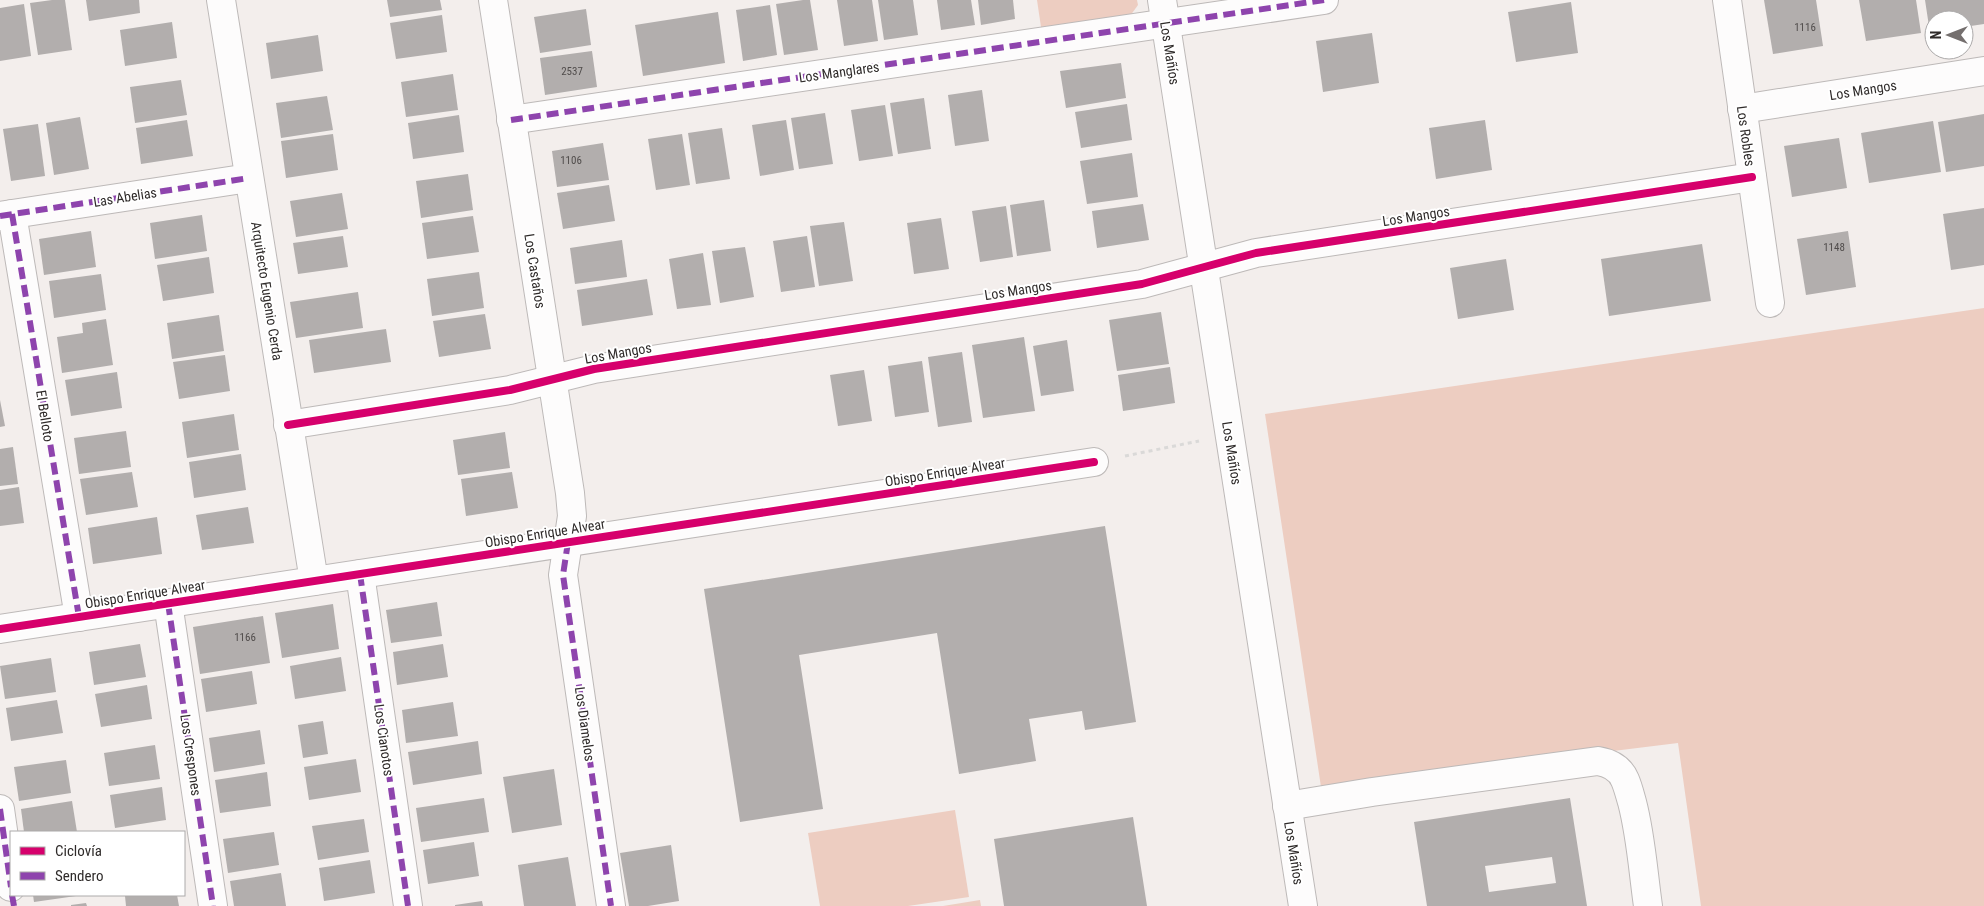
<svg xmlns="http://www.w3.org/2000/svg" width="1984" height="906" viewBox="0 0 1984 906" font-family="'Roboto Condensed',sans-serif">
	<rect width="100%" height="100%" fill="#f3eeec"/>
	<g fill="#edcdc1">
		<polygon points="1037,0 1137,0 1138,5 1130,16 1041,27"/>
		<polygon points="1984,308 1984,906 1701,906 1678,743 1321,787 1265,414"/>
		<polygon points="955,810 969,897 908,906 820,906 808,833"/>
		<polygon points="980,900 981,906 943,906"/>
	</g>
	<g fill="#b2aead" fill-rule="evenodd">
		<polygon points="52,0 65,0 72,50 38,55 30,3"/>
		<polygon points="86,0 139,0 140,13 89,21"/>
		<polygon points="387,0 440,0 442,10 390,17"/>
		<polygon points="803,0 810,0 818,50 784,55 776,4"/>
		<polygon points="837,0 872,0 878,41 844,46"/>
		<polygon points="878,0 913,0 918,35 884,40"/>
		<polygon points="937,0 971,0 975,25 941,30"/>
		<polygon points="978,0 1013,0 1015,19 981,25"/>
		<polygon points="1764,0 1816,0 1823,46 1773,54"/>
		<polygon points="1859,0 1916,0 1921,33 1866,41"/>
		<polygon points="1925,0 1984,0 1984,24 1964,27 1964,20 1934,20 1934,32 1930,33"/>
		<polygon points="1571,2 1578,53 1516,62 1508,12"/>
		<polygon points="24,4 31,56 0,61 0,8"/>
		<polygon points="770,5 777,55 743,61 736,10"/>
		<polygon points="586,9 591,45 540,53 534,17"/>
		<polygon points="718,12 725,63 643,76 635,25"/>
		<polygon points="442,15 447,52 396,59 390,23"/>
		<polygon points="172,22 177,58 125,66 120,30"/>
		<polygon points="1372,33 1379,83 1323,92 1316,41"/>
		<polygon points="318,35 323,71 271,79 266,43"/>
		<polygon points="592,51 597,87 545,95 540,58"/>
		<polygon points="1121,63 1126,98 1066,108 1060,71"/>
		<polygon points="453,74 458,110 406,117 401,82"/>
		<polygon points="181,80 187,115 135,123 130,87"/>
		<polygon points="982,90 989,141 955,146 948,95"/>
		<polygon points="327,96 333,130 281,138 276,103"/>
		<polygon points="924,98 931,149 898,154 890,103"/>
		<polygon points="1127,104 1132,140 1081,148 1075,112"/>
		<polygon points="885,105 893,156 859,161 851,110"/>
		<polygon points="825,113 833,164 799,169 791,118"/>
		<polygon points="1984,114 1984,166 1946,172 1938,122"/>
		<polygon points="459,115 464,152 413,159 408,123"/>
		<polygon points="80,117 89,169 54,175 46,123"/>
		<polygon points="187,120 193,156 141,164 136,128"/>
		<polygon points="786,120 794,170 760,176 752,125"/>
		<polygon points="1485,120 1492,170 1436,179 1429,128"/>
		<polygon points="1933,121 1941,172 1869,183 1861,133"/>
		<polygon points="38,124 45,176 11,181 3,129"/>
		<polygon points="722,128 730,179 696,184 688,133"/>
		<polygon points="333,134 338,170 286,178 281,141"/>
		<polygon points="682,134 690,185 656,190 648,139"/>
		<polygon points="1839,138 1847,188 1792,197 1784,146"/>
		<polygon points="603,143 609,180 557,187 552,151"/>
		<polygon points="1132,153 1138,197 1087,204 1080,161"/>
		<polygon points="468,174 473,210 421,218 416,181"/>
		<polygon points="609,185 615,221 563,229 557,193"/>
		<polygon points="342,193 348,229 296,237 290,201"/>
		<polygon points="1044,200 1051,251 1017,256 1010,205"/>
		<polygon points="1143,204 1149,240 1097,248 1092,211"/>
		<polygon points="1006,206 1013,257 980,262 972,211"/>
		<polygon points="1984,208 1984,265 1951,270 1943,214"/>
		<polygon points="202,215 207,251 155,259 150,223"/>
		<polygon points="473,216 479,252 427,259 422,223"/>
		<polygon points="941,218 949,269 914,274 907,223"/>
		<polygon points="844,222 853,281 819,286 810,226"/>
		<polygon points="91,231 96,267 44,275 39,239"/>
		<polygon points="1848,231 1856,287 1806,295 1797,239"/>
		<polygon points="343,236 348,267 298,274 293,243"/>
		<polygon points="807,236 815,287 781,292 773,241"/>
		<polygon points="622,240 627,277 575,284 570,248"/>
		<polygon points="1702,244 1711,301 1609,316 1601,259"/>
		<polygon points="745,247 754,297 720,303 712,251"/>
		<polygon points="703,253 711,305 677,309 669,259"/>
		<polygon points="209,257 214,293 163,301 157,265"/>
		<polygon points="1506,259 1514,310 1458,319 1450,268"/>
		<polygon points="479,272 484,308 432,316 427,279"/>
		<polygon points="101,274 106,310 54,318 49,281"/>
		<polygon points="647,279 653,315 582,326 577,290"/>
		<polygon points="358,292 363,328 296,338 290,302"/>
		<polygon points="1161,312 1169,364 1117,371 1109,320"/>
		<polygon points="485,314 491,349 439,357 433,321"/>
		<polygon points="219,315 224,351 172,359 167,323"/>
		<polygon points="106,319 113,365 62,373 57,337 83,333 82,323"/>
		<polygon points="386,329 391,362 314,373 309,340"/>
		<polygon points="1024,337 1035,411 983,418 972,345"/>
		<polygon points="1067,340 1074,391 1041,396 1033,346"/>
		<polygon points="962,352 972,422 938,427 928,357"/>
		<polygon points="225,355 230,391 179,399 173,362"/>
		<polygon points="922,361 929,412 895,417 888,366"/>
		<polygon points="1170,367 1175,403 1123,411 1118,375"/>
		<polygon points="864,370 872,421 838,426 830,375"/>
		<polygon points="117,372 122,408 71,416 65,380"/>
		<polygon points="0,400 5,426 0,427"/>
		<polygon points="234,414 239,450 187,458 182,422"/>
		<polygon points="126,431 131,467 79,474 74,438"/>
		<polygon points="505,432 510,468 458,475 453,440"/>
		<polygon points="13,447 18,484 0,486 0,449"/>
		<polygon points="241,454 246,490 194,498 189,462"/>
		<polygon points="132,472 138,507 86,515 80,479"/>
		<polygon points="512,472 518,508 466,516 461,479"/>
		<polygon points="19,487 24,523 0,526 0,490"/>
		<polygon points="248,507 254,543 202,550 196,515"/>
		<polygon points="157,517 162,554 93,564 88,528"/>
		<polygon points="1105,526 1136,722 1085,730 1082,711 1029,719 1036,761 959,774 937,633 799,655 823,809 740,822 704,589"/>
		<polygon points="437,602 442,636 391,643 386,610"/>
		<polygon points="333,604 339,649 282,658 275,613"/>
		<polygon points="263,616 270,663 200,674 193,627"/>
		<polygon points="140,644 146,677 94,685 89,652"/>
		<polygon points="443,644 448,677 397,685 393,652"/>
		<polygon points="341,657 346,691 295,699 290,666"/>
		<polygon points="51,658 56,692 5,699 0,666"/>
		<polygon points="252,671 257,704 206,712 201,679"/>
		<polygon points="147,685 152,719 101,727 95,694"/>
		<polygon points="57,700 63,733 11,741 6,708"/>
		<polygon points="453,702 458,736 406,743 402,710"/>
		<polygon points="323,721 328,754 303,758 298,725"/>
		<polygon points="260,730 265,764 214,772 209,738"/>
		<polygon points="478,741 482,774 413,785 408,752"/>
		<polygon points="155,745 160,779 109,786 104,753"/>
		<polygon points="356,759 361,792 309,800 304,767"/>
		<polygon points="66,760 71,793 19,801 14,767"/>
		<polygon points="554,769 562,825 512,833 503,777"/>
		<polygon points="267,772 271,806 220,813 215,780"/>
		<polygon points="162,787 166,820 115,828 110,795"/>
		<polygon points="484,798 489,832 421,842 416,808"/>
		<path d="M1570 798 1587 906H1427L1414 822ZM1552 857 1556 883 1489 892 1485 866Z"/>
		<polygon points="72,801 77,832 24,832 21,809"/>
		<polygon points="1133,817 1147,906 1004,906 994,839"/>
		<polygon points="364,819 369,852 318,860 312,826"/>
		<polygon points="274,832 279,865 228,873 223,839"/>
		<polygon points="474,842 479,876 428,884 423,850"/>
		<polygon points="671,845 679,901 648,906 629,906 620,853"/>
		<polygon points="568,857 576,906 524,906 518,865"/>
		<polygon points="370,860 375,893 324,901 319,868"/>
		<polygon points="281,873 286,906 234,906 230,881"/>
		<polygon points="33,895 76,895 76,896 34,902"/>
		<polygon points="132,895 177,895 179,906 126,906 125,896"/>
		<polygon points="482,901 483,906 455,906 455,905"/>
		<polygon points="86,903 87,906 71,906 71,905"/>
	</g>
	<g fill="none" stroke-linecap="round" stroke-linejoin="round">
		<g stroke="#bdb9b8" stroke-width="30">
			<g id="minor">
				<polyline points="221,0 314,581"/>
				<polyline points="493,0 570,493 572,516 563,575 611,906"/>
				<polyline points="1162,0 1303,906"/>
				<polyline points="1727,0 1770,303"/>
				<polyline points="1742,109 1984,71"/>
				<polyline points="511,120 1324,0"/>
				<polyline points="12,214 79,617"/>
				<polyline points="0,216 249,178"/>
				<polyline points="288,425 510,390 594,369 1142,284 1256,253 1752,177"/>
				<polyline points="360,574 408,906"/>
				<polyline points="168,603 213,906"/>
				<polyline points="0,629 1094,462"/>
				<path d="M1287 806 1372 792 1598 761C1610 763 1620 768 1625 780 1628 787 1630 795 1632 802 1641 836 1643 871 1648 906"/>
				<polyline points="0,809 11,887"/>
			</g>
		</g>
		<polyline stroke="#dad9d8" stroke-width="3" stroke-dasharray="4 4" stroke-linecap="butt" points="1125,456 1199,441"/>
		<use href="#minor" stroke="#fdfcfc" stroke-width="28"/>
		<g stroke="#8e44ad" stroke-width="6" stroke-dasharray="12 6" stroke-linecap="butt">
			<polyline points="511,120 1324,0"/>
			<polyline points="12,214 79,617"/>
			<polyline points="0,216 249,178"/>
			<polyline points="568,542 563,575 611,906"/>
			<polyline points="360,574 408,906"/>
			<polyline points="168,603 213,906"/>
			<polyline points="0,809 11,887"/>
			<polyline points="12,895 14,906"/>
		</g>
		<g stroke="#fff" stroke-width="11">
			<g id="cycleway">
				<polyline points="288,425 510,390 594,369 1142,284 1256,253 1752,177"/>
				<polyline points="0,629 1094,462"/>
			</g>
		</g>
		<use href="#cycleway" stroke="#d6006c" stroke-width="8"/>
	</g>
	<g text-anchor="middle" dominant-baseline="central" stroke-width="4" stroke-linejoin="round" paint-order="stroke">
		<g font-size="11" fill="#504c4b">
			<text x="1805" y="27">1116</text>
			<text x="572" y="71">2537</text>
			<text x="571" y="160">1106</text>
			<text x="1834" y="247">1148</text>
			<text x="245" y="637">1166</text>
		</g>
		<g font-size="14" fill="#2f2b2a" stroke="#fff">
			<text transform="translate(1170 53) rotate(81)">Los Mañíos</text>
			<text transform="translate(839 72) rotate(-8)">Los Manglares</text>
			<text transform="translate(1863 90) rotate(-9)">Los Mangos</text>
			<text transform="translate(1746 136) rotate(82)">Los Robles</text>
			<text transform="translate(125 197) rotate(-9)">Las Abelias</text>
			<text transform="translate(1416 216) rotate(-9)">Los Mangos</text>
			<text transform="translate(535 271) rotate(81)">Los Castaños</text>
			<text transform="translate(1018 290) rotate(-9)">Los Mangos</text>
			<text transform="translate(267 291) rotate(81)">Arquitecto Eugenio Cerda</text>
			<text transform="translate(618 353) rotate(-10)">Los Mangos</text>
			<text transform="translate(45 416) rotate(81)">El Belloto</text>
			<text transform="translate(1232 453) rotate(81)">Los Mañíos</text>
			<text transform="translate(945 472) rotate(-9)">Obispo Enrique Alvear</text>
			<text transform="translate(545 533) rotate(-9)">Obispo Enrique Alvear</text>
			<text transform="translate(145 594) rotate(-9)">Obispo Enrique Alvear</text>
			<text transform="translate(585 724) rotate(82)">Los Diamelos</text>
			<text transform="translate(384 740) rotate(82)">Los Cianotos</text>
			<text transform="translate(191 755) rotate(82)">Los Crespones</text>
			<text transform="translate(1294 853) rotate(81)">Los Mañíos</text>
		</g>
	</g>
	<rect x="10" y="831" width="175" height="65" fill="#ffffff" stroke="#acaaaa"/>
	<rect x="20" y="847" width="25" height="8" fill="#d6006c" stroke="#acaaaa"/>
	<text x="55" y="856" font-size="15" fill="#2f2b2a">Ciclovía</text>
	<rect x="20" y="872" width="25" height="8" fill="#8e44ad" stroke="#acaaaa"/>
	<text x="55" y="881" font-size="15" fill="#2f2b2a">Sendero</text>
	<g transform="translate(1949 35) rotate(270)"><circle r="24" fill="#ffffff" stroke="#acaaaa"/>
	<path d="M0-4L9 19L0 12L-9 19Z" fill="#746f6e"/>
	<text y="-8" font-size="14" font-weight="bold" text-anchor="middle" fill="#2f2b2a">N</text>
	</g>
</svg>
